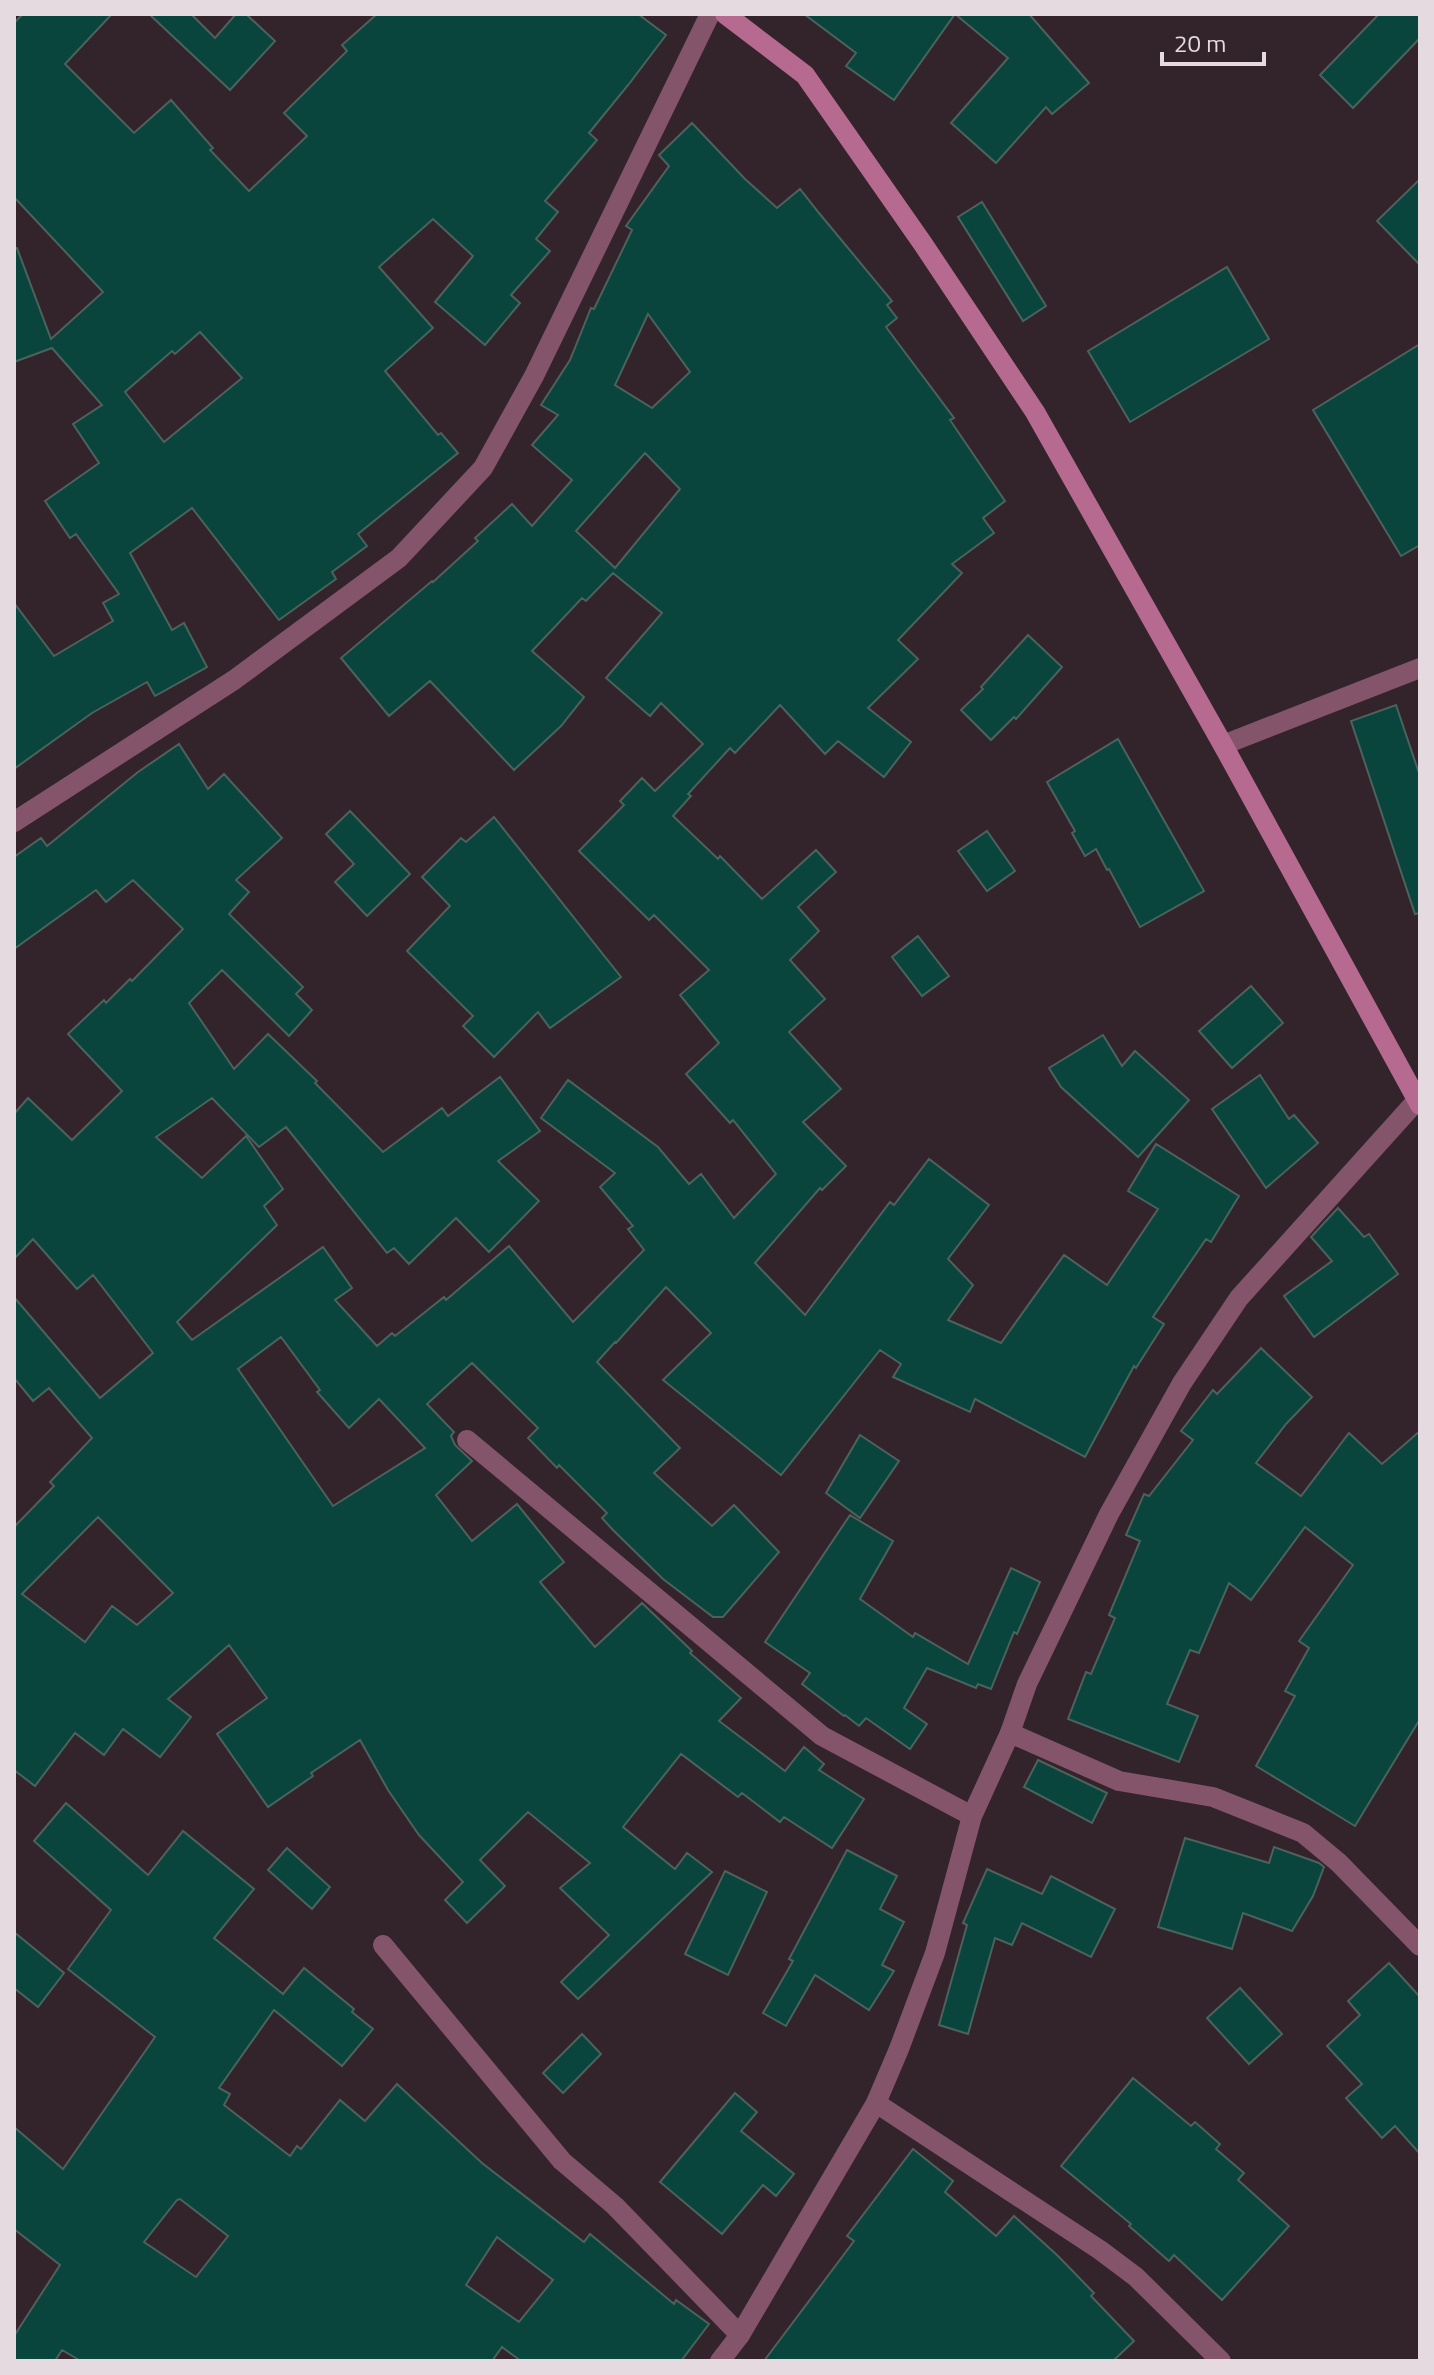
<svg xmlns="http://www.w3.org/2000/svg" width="1434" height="2375" viewBox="0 0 1434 2375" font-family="'Titillium Web',sans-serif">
	<rect width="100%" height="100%" fill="#33232b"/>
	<g fill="#09453d" stroke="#4c625d" stroke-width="2" fill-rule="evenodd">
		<path d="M23 14H112L65 64 134 133 171 100 213 148 210 150 249 191 307 136 284 113 347 51 342 45 377 14H638L666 35 629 84 589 133 597 140 545 201 558 212 536 239 550 251 511 295 520 303 485 345 435 302 473 256 433 219 379 267 433 328 385 371 438 435 441 433 458 453 358 534 367 546 332 572 336 579 279 620 192 508 130 553 172 630 184 623 207 667 155 696 147 682 92 713 14 769V603L54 656 113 621 103 603 119 594 76 534 70 538 45 501 99 463 73 424 102 405 52 348 14 362V249L17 248 51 339 103 292 14 197V23ZM200 332 242 378 164 442 125 392 172 351 175 354Z"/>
		<polygon points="149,14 191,14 215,38 236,14 246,14 275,41 230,90"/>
		<polygon points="804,14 1029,14 1089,83 1052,114 1046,107 996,163 951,123 1008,58 955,14 894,100 846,66 856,53"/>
		<polygon points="1379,14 1420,14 1420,38 1353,108 1320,75"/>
		<path d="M692 123 745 179 777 208 800 189 819 213 892 301 887 305 897 318 886 327 954 418 950 420 1005 501 983 518 994 533 952 564 962 573 898 640 918 659 868 708 911 742 884 777 838 741 825 754 780 705 735 753 730 748 688 794 691 796 673 816 718 859 720 856 762 899 816 850 836 872 798 907 819 931 790 960 825 999 789 1032 841 1089 803 1122 846 1166 822 1190 820 1188 755 1263 805 1315 890 1202 894 1205 929 1159 989 1205 948 1259 973 1285 948 1320 1001 1343 1064 1255 1107 1285 1158 1209 1128 1191 1156 1144 1239 1196 1211 1242 1206 1239 1153 1317 1164 1324 1136 1368 1134 1366 1085 1457 975 1399 970 1412 893 1377 901 1364 880 1350 781 1475 663 1380 711 1333 666 1287 616 1343 615 1342 597 1362 680 1448 654 1473 712 1526 734 1505 779 1552 723 1617H713L663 1579 613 1530 602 1518 607 1513 559 1465 557 1468 528 1438 538 1428 472 1363 427 1404 454 1432 451 1436 455 1445 472 1461 436 1495 472 1541 517 1504 564 1562 540 1582 595 1647 642 1603 692 1651 690 1653 741 1698 719 1721 785 1771 804 1747 824 1764 819 1770 864 1799 832 1848 784 1817 780 1822 742 1793 738 1797 681 1754 623 1827 675 1869 687 1853 712 1872 578 1999 561 1982 609 1935 560 1888 590 1863 528 1812 480 1860 505 1886 467 1923 445 1900 463 1882 419 1835 388 1790 360 1740 311 1773 313 1776 268 1807 217 1734 267 1698 229 1645 168 1699 191 1717 160 1757 123 1729 104 1755 75 1733 35 1786 14 1770V1527L54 1486 50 1482 92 1438 49 1388 33 1401 14 1378V1297L100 1398 153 1353 93 1275 77 1289 33 1239 14 1259V1114L28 1098 72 1140 122 1091 68 1034 104 1000 106 1003 130 979 132 981 183 929 133 880 106 902 96 890 14 949V857L41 838 47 846 138 772 179 744 208 789 224 774 282 838 236 880 249 892 229 914 303 987 296 994 312 1010 289 1036 222 970 189 1003 234 1069 268 1034 317 1081 315 1083 383 1152 442 1108 448 1116 500 1077 540 1131 498 1161 539 1201 489 1252 456 1218 409 1264 394 1248 387 1253 286 1127 259 1147 212 1098 156 1137 202 1178 246 1136 283 1189 264 1206 277 1225 177 1322 192 1340 323 1247 352 1288 335 1300 377 1346 392 1333 395 1336 444 1297 446 1300 509 1246 573 1322 644 1250 628 1229 633 1226 600 1187 615 1173 541 1118 568 1080 658 1147 689 1184 701 1174 734 1218 776 1174 733 1120 730 1123 686 1074 719 1043 680 995 709 970 654 915 649 920 579 851 624 805 620 801 642 778 655 791 703 744 661 703 650 716 606 678 662 613 613 573 586 601 582 598 532 651 584 697 561 726 514 770 430 681 389 716 341 658 432 581 433 582 478 541 475 538 512 504 532 526 572 480 532 445 558 415 541 405 570 360 591 308 594 309 632 230 626 226 669 166 659 155ZM648 314 690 372 652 408 615 385ZM645 453 680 489 615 568 576 531ZM281 1337 320 1390 317 1392 349 1428 379 1399 425 1448 333 1506 238 1369ZM98 1517 173 1593 137 1625 112 1606 85 1642 22 1594Z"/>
		<polygon points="1420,179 1420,265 1377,221"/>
		<polygon points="982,202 1046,306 1023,321 958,217"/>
		<polygon points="1227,267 1269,339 1130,422 1088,351"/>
		<polygon points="1420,344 1420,545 1401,556 1313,410"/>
		<polygon points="1028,635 1062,667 1016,719 1014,717 991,740 961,710 983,689 981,687"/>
		<polygon points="1396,705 1420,776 1420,913 1415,914 1351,721"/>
		<polygon points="1118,739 1204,891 1140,927 1109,869 1107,870 1096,849 1085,856 1072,833 1075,831 1047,782"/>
		<polygon points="350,811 410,874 367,916 335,882 354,864 326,834"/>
		<polygon points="494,817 621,977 550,1028 538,1012 494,1057 463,1026 473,1016 407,951 450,906 422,877 461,838 466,842"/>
		<polygon points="987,831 1015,871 987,891 958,851"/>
		<polygon points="918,936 949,976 922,996 892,957"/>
		<polygon points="1251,986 1283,1023 1232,1068 1199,1031"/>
		<polygon points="1103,1035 1122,1066 1135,1051 1189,1100 1138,1157 1061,1087 1049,1068"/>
		<polygon points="1260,1075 1289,1119 1294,1115 1318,1143 1266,1188 1212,1109"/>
		<polygon points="1338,1208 1364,1237 1369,1234 1398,1274 1314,1337 1284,1296 1332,1261 1311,1237"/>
		<polygon points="1261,1348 1312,1397 1286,1424 1256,1463 1301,1496 1349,1433 1382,1464 1420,1431 1420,1719 1355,1826 1256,1766 1295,1696 1285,1691 1309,1648 1299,1641 1353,1565 1305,1527 1251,1600 1229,1583 1199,1653 1190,1650 1167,1704 1198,1716 1179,1762 1068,1719 1086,1672 1091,1674 1115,1618 1109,1615 1140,1541 1126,1535 1144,1494 1149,1496 1193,1440 1181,1431 1213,1390 1217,1394"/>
		<polygon points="860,1435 899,1461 860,1518 826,1493"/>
		<polygon points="850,1515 893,1541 860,1599 913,1637 915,1633 968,1664 1011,1568 1040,1582 1017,1634 1014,1632 991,1689 978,1684 976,1688 927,1668 904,1708 927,1724 910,1749 866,1718 859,1726 845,1715 844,1716 802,1684 810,1673 765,1642"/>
		<polygon points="1038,1760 1107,1793 1092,1823 1024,1787"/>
		<path d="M66 1803 148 1875 183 1831 254 1889 214 1938 283 1994 304 1968 354 2009 352 2012 373 2029 342 2066 274 2010 219 2088 230 2094 224 2105 290 2156 297 2146 301 2149 340 2100 365 2121 397 2084 482 2163 584 2242 590 2234 674 2304 676 2300 709 2324 681 2361H521L502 2347 492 2361H81L62 2350 55 2361H14V2336L60 2265 14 2229V2127L63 2169 155 2037 68 1969 111 1910 34 1841ZM180 2199 228 2236 196 2277 144 2242 177 2200ZM497 2237 553 2280 519 2322 466 2285Z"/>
		<polygon points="1185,1838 1269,1863 1274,1847 1319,1863 1324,1867 1313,1896 1292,1931 1243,1913 1232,1949 1158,1927"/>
		<polygon points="287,1848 330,1887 312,1909 268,1870"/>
		<polygon points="847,1850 897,1876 880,1909 904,1922 882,1965 894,1971 869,2010 815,1975 786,2026 763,2013 793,1961 789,1959"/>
		<polygon points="987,1869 1042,1894 1051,1876 1115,1909 1091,1957 1022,1923 1012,1945 995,1938 968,2034 939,2025 967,1925 963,1923"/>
		<polygon points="725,1871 767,1892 728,1975 685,1954"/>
		<polygon points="14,1932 64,1973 38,2007 14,1988"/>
		<polygon points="1389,1963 1420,1997 1420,2154 1395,2126 1382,2138 1346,2098 1362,2084 1327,2046 1360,2015 1348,2001"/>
		<polygon points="1240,1988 1282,2034 1249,2064 1207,2018"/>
		<polygon points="582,2034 601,2054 563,2093 543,2073"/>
		<polygon points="1133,2078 1191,2126 1195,2122 1220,2144 1216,2149 1244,2173 1238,2180 1289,2226 1222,2300 1174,2255 1169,2261 1129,2226 1131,2224 1061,2166"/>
		<polygon points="735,2093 757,2112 741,2131 794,2174 776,2196 763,2185 722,2234 660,2182"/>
		<polygon points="913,2149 953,2181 945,2192 996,2236 1014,2216 1057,2255 1094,2293 1091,2296 1134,2341 1113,2361 764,2361 854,2241 847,2236"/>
	</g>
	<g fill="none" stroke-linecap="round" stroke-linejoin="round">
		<g stroke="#84546b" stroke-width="20">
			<polyline points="1223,745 1420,668"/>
			<polyline points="14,822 234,680 399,558 483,468 534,376 710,14"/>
			<polyline points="467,1440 822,1736 972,1816"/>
			<polyline points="1010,1733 1119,1781 1213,1797 1303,1833 1339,1863 1420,1946"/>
			<polyline points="383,1945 562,2161 615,2206 740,2335"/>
			<polyline points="876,2103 1100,2250 1136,2277 1221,2361"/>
			<polyline points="720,2361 740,2335 876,2103 899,2049 935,1953 972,1816 1010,1733 1027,1684 1109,1514 1182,1383 1239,1298 1420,1097"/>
		</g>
		<polyline stroke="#b76a90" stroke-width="20" points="725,14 805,75 923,244 1035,412 1223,745 1420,1105"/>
	</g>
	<rect width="1434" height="2375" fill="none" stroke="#e5dadf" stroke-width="32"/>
	<path d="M1162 52v12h102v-12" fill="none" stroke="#e5dadf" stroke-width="4"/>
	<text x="1174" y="52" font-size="24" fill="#e5dadf" stroke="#33232b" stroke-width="6" paint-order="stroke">20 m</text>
</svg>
